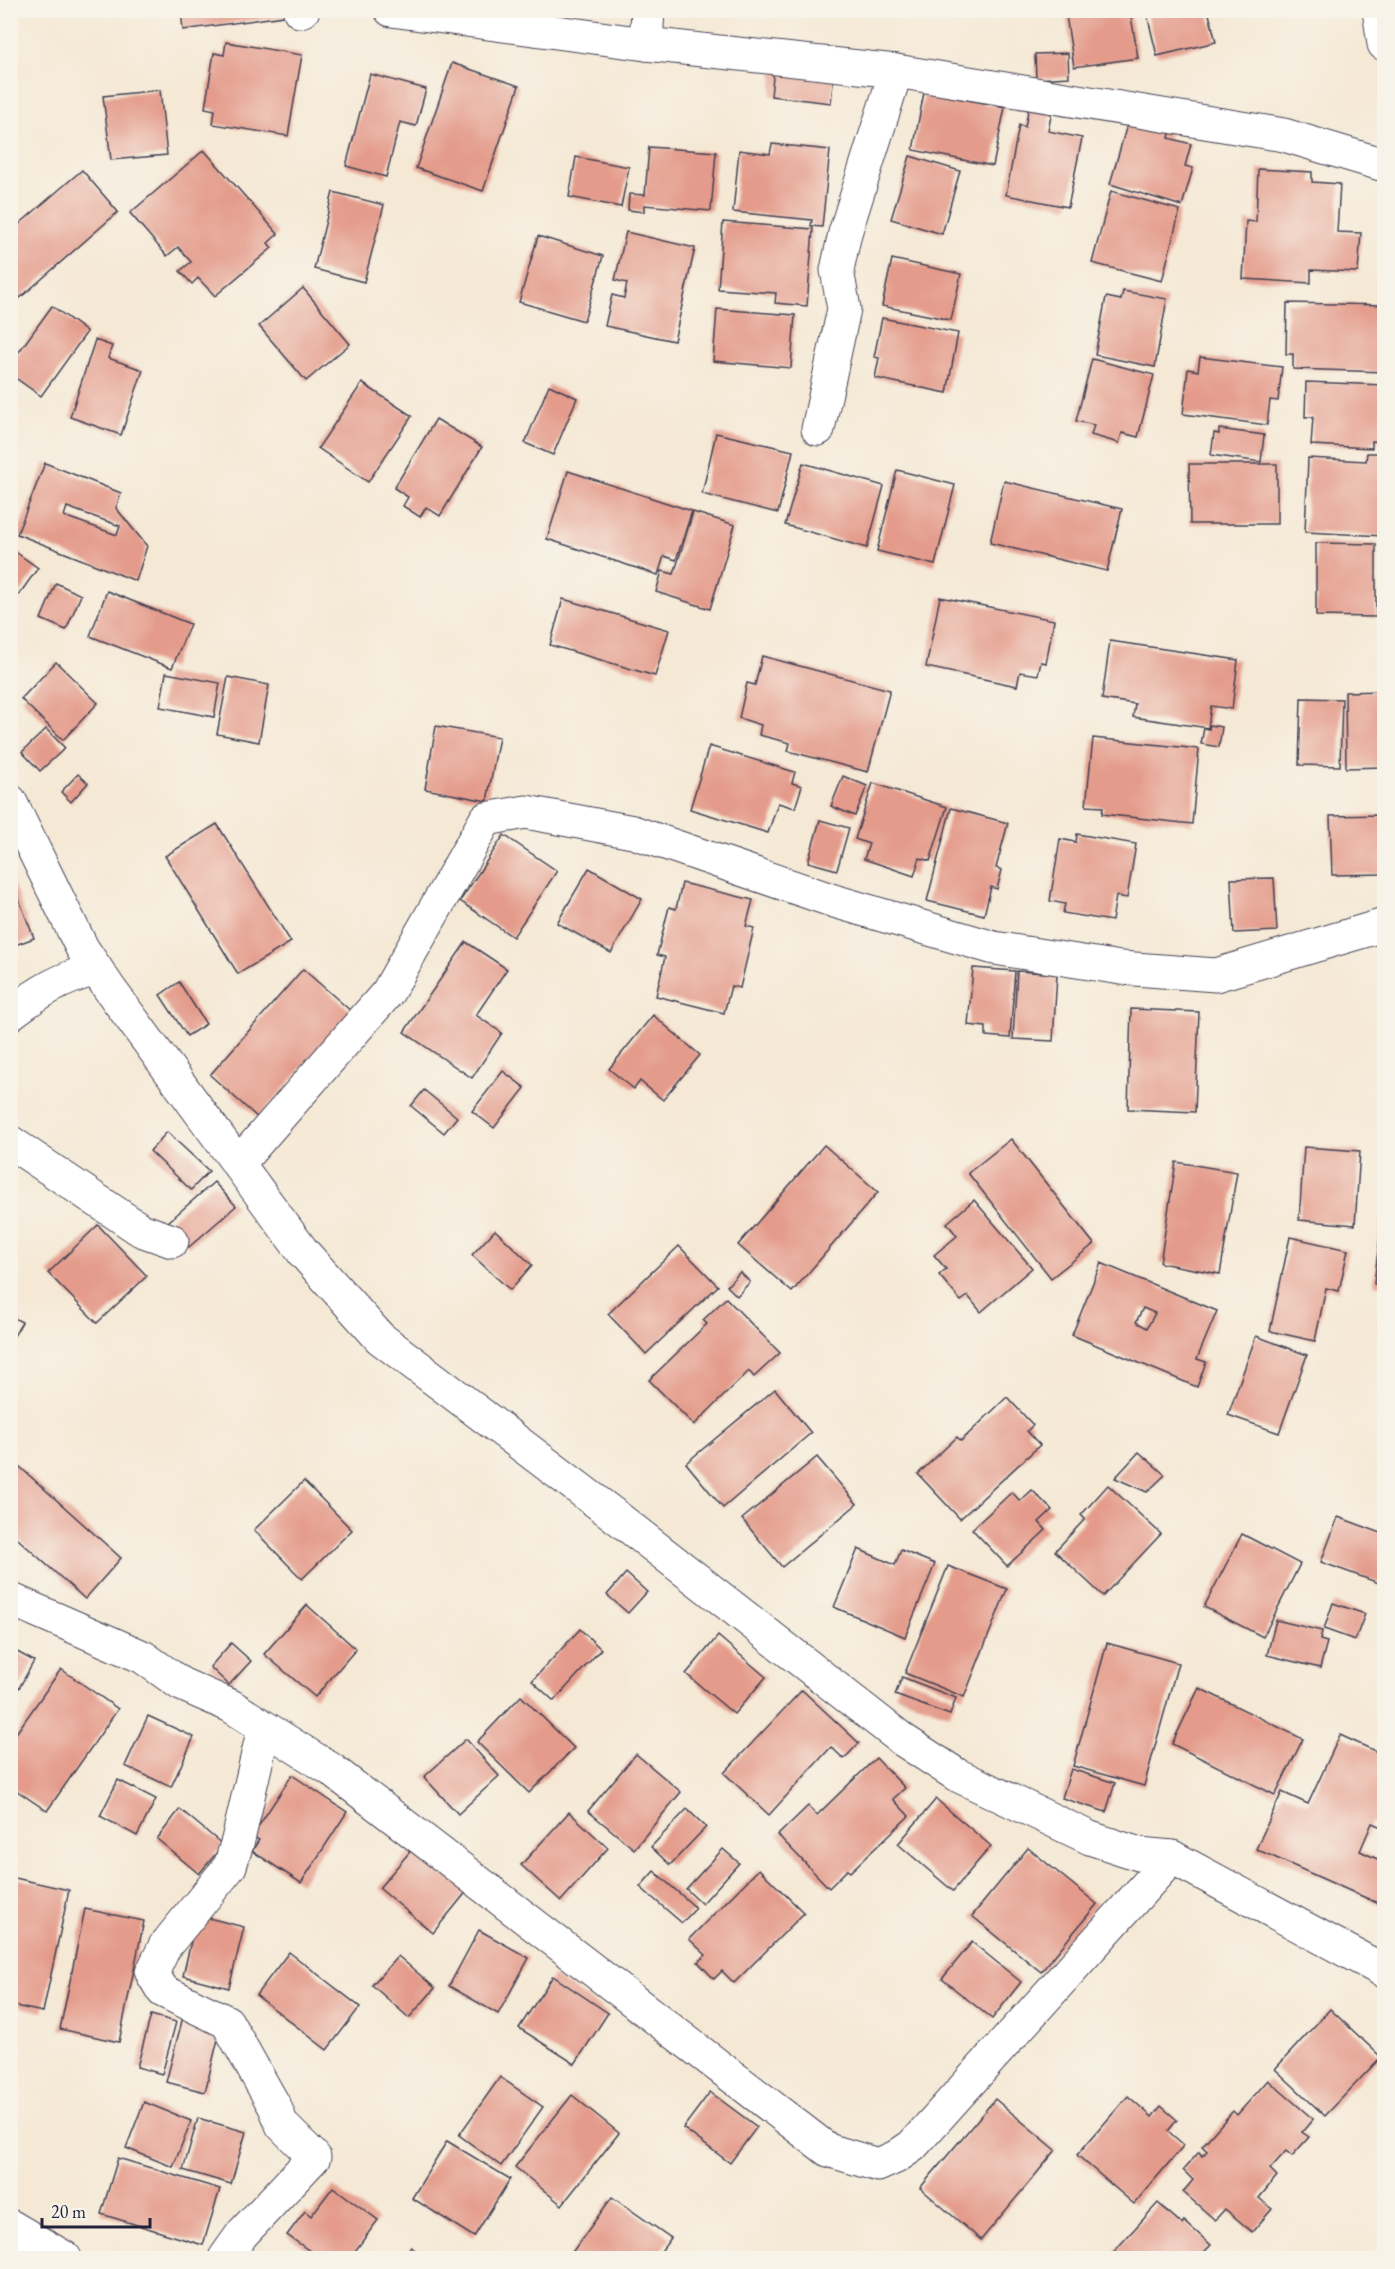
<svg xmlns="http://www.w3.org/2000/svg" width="1395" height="2269" viewBox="0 0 1395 2269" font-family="'EB Garamond',serif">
	<rect width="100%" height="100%" fill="#f7f3e8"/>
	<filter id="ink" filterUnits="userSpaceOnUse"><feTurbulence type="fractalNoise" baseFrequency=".0167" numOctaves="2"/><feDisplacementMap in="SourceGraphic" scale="12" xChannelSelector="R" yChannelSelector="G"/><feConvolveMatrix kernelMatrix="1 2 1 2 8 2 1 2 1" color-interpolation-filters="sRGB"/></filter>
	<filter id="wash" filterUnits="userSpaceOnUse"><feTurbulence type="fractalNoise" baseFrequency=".008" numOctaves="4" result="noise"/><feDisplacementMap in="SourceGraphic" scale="24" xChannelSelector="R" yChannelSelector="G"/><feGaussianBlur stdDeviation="1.35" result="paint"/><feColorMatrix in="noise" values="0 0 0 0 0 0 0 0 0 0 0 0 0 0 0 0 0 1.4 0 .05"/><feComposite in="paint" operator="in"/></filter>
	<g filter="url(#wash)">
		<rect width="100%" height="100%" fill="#f5e9d6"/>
		<g id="blocks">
			<g fill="#e49b8b" fill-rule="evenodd">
				<polygon points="181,10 290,10 291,15 183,30"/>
				<polygon points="930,10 959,10 959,15 930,12"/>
				<polygon points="1093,10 1130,10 1138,58 1074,67 1066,15"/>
				<polygon points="1146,10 1208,10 1216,42 1157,56"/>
				<polygon points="226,42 302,55 288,136 213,124 215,110 205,108 214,53 224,55"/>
				<polygon points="1068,53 1069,77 1036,79 1035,54"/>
				<polygon points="452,63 519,86 483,191 416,168"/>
				<polygon points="774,67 834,73 831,103 771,96"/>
				<polygon points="370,74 426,89 416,126 400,122 386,177 346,166"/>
				<polygon points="160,90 167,155 111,160 103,96"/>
				<polygon points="924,92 1005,107 993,166 913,150"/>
				<polygon points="1030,101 1053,106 1048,131 1082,138 1068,207 1006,195 1019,125 1025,127"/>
				<polygon points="1129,118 1171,130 1169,138 1191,144 1185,166 1193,168 1182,206 1110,184"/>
				<polygon points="772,144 830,150 822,227 811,226 812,220 733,212 739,150 770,154"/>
				<polygon points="649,147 716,152 711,211 644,205 644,212 628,210 629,194 645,195"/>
				<polygon points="204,150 278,234 268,243 272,248 215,296 198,278 192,284 180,271 191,262 178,247 167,256 130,213"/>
				<polygon points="910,156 960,171 942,234 891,219"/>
				<polygon points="576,157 629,167 621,207 569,197"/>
				<polygon points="1258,169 1312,172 1312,182 1340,184 1337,232 1361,233 1358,272 1311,270 1311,283 1243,279 1246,221 1256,222"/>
				<polygon points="82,170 118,212 20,298 10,288 10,232"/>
				<polygon points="1111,191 1180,210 1162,281 1092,263"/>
				<polygon points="333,192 384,205 364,282 314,269"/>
				<polygon points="723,222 813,229 807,306 775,303 776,293 718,289"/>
				<polygon points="626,232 695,248 674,341 605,326 612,295 624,298 627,283 615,280"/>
				<polygon points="538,236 603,256 584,321 519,302"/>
				<polygon points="892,259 961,274 951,320 882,306"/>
				<polygon points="303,288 350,344 306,381 259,326"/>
				<polygon points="1123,291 1167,299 1155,367 1095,355 1106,297 1121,300"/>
				<polygon points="1287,303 1384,305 1384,372 1293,369 1293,354 1286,354"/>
				<polygon points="52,306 87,332 41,396 10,374 10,364"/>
				<polygon points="717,309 795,315 791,368 713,361"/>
				<polygon points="882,318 958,333 947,393 875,378 879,358 874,357"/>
				<polygon points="95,340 112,346 108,358 143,370 121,435 70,417"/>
				<polygon points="1200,357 1282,367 1278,401 1270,400 1267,425 1183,414 1188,369 1198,371"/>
				<polygon points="1092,359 1154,375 1138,437 1122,433 1119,443 1091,435 1094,425 1076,421"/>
				<polygon points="1306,382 1384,385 1384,442 1372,441 1372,448 1311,445 1313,417 1305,417"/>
				<polygon points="362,383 412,416 368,482 318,448"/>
				<polygon points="549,385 577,398 553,455 525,443"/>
				<polygon points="436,419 482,447 440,516 426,507 420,517 403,506 408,497 394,488"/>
				<polygon points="1219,429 1264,435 1261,462 1211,455 1214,433 1219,434"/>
				<polygon points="716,433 793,451 778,513 702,494"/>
				<polygon points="1367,453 1384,453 1384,536 1305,532 1308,458 1366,461"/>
				<path d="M45 463 121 493 116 508 147 546 136 581 17 534ZM67 507 120 526 117 535 64 516Z"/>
				<polygon points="803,463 884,486 867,548 785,525"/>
				<polygon points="1189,464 1277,464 1277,524 1190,524"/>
				<polygon points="897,470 955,485 935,565 877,551"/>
				<polygon points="568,471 692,511 676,560 664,556 658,575 547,539"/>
				<polygon points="1004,481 1122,509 1107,571 990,543"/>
				<polygon points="693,512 735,525 710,609 656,592 662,571 674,574"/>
				<polygon points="1316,543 1376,544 1376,617 1316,616"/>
				<polygon points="10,548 38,568 13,603 10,602"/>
				<polygon points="56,583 81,595 66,630 41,619"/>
				<polygon points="107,591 190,624 172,668 90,636"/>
				<polygon points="940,597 1054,620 1046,663 1041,662 1038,675 1020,672 1017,686 926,667"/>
				<polygon points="563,599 669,630 655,676 550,645"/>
				<polygon points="1110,641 1238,660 1232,709 1211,706 1208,728 1133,717 1135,704 1102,699"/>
				<polygon points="762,656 890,690 868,772 788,751 790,743 759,735 761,725 739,718 747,683 755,685"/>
				<polygon points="56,662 98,703 63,740 21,699"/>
				<polygon points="166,673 220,683 214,717 160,707"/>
				<polygon points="228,677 269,685 259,742 217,734"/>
				<polygon points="1384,691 1384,767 1346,768 1345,692"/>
				<polygon points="1301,698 1342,699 1340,766 1299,765"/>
				<polygon points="1210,725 1222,727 1219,747 1201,744 1204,728 1209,729"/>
				<polygon points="436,726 499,737 487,801 425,789"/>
				<polygon points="46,729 65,748 40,771 22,752"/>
				<polygon points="1093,738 1199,749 1192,824 1102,814 1103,807 1086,806"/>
				<polygon points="709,746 795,772 792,783 802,786 795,808 778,803 768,833 690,809"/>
				<polygon points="78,774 88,783 71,802 61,792"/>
				<polygon points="843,776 867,786 855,816 831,806"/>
				<polygon points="873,783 947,807 930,861 920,858 914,876 864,859 869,844 855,839"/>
				<polygon points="951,808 1008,823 996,868 1002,870 997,889 991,887 984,915 927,901"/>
				<polygon points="1384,815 1384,874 1332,875 1330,816"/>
				<polygon points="820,820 849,828 837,870 808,862"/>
				<polygon points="217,824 291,942 238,974 165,856"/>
				<polygon points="1077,834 1136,844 1127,898 1116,896 1112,921 1063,913 1065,904 1050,901 1060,839 1076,842"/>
				<polygon points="504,835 557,871 513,937 460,901"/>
				<polygon points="589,868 642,899 611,953 557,923"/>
				<polygon points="10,876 34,938 10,947"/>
				<polygon points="1274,878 1277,931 1234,933 1231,879"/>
				<polygon points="682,883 753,900 746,926 754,928 740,988 731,986 724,1013 656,996 665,957 657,955 669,907 676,909"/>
				<polygon points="466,942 507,969 476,1015 502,1033 472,1078 404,1032"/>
				<polygon points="973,968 1015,971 1010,1038 986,1036 986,1027 968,1025"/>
				<polygon points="303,969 352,1012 258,1118 210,1075"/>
				<polygon points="1017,971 1057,974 1053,1041 1013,1039"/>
				<polygon points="179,982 206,1024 187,1036 160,995"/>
				<polygon points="1131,1009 1199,1012 1195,1112 1128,1109"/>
				<polygon points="653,1015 700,1055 663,1100 640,1081 634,1089 609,1069"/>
				<polygon points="503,1071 525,1088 494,1128 472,1111"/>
				<polygon points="424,1090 457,1117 444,1133 411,1106"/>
				<polygon points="167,1132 209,1171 191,1190 150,1151"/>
				<polygon points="1011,1139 1094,1244 1051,1278 968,1173"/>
				<polygon points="824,1145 878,1192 792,1292 738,1245"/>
				<polygon points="1304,1147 1360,1151 1355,1225 1299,1220"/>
				<polygon points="1176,1162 1237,1172 1220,1274 1160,1263"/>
				<polygon points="214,1182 236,1206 189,1247 168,1222"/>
				<polygon points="974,1200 1032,1268 981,1312 968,1296 961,1301 939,1275 946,1269 934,1255 957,1236 947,1223"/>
				<polygon points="1383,1210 1384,1211 1384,1286 1374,1284"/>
				<polygon points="98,1225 147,1276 97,1323 48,1273"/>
				<polygon points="495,1230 532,1265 510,1290 472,1255"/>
				<polygon points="1290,1237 1348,1250 1339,1291 1326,1288 1315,1341 1270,1331"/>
				<polygon points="679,1246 718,1286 646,1354 608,1314"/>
				<path d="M1101 1263 1217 1311 1197 1359 1206 1362 1197 1387 1072 1335ZM1143 1308 1155 1313 1147 1328 1136 1322Z"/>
				<polygon points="740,1272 750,1282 737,1296 727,1286"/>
				<polygon points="726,1298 780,1353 754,1377 749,1371 694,1425 649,1380 707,1324 703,1320"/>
				<polygon points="10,1316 22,1322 10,1343"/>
				<polygon points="1256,1336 1307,1355 1279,1433 1228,1415"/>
				<polygon points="775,1389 811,1433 723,1508 686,1463"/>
				<polygon points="1007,1397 1033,1425 1027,1431 1040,1445 960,1519 918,1474 957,1437 961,1441"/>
				<polygon points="1139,1452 1165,1475 1147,1492 1115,1478"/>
				<polygon points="817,1457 857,1504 782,1567 742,1519"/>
				<polygon points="10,1458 121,1558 85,1599 10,1532"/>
				<polygon points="304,1481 352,1530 302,1579 254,1530"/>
				<polygon points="1108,1485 1161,1534 1103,1596 1055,1551 1085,1519 1081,1515"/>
				<polygon points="1032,1490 1052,1510 1039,1522 1046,1530 1007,1566 972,1529 1012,1492 1020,1501"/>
				<polygon points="1338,1517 1384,1534 1384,1585 1321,1562"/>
				<polygon points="1242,1534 1300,1564 1263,1637 1204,1607"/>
				<polygon points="858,1549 895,1565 901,1550 935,1564 905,1637 834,1607"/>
				<polygon points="948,1566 1007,1589 964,1697 905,1673"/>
				<polygon points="626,1573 647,1592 628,1613 607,1595"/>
				<polygon points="1333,1603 1365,1614 1355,1640 1324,1629"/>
				<polygon points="307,1605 356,1649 315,1697 264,1654"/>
				<polygon points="1276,1620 1322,1631 1320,1640 1327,1642 1320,1668 1267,1655"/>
				<polygon points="580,1629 601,1649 554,1701 532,1681"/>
				<polygon points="718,1636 766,1677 734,1714 686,1674"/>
				<polygon points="231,1643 251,1661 229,1685 210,1667"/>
				<polygon points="1107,1643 1178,1663 1144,1786 1073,1766"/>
				<polygon points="10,1648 34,1661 19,1688 10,1683"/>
				<polygon points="61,1669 118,1709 47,1811 10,1786 10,1742"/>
				<polygon points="902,1677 956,1698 950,1715 895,1695"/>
				<polygon points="1199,1688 1303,1739 1275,1795 1172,1744"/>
				<polygon points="802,1690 859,1743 844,1759 831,1747 769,1815 724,1773"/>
				<polygon points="521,1696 574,1748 529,1793 477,1742"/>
				<polygon points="148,1716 194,1737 171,1787 125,1766"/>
				<polygon points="1340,1735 1384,1755 1384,1828 1372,1823 1360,1851 1384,1862 1384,1906 1256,1849 1282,1792 1308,1804"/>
				<polygon points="466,1739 499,1776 458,1814 424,1777"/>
				<polygon points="636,1754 681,1792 634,1849 588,1811"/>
				<polygon points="876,1758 905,1788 893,1799 909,1816 850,1872 847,1870 829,1888 778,1835 808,1806 817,1815"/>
				<polygon points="1071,1769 1115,1783 1106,1812 1062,1798"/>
				<polygon points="292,1775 347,1812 301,1883 252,1851 259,1840 252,1836"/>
				<polygon points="118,1780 156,1799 137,1836 100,1816"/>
				<polygon points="936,1799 991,1846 953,1891 898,1844"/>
				<polygon points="180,1809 223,1845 199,1874 157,1839"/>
				<polygon points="687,1809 706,1827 670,1865 651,1847"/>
				<polygon points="569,1812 608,1848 561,1901 521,1865"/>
				<polygon points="419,1841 472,1885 433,1933 379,1888"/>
				<polygon points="1028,1848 1097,1904 1041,1972 972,1916"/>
				<polygon points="723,1849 739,1863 702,1904 686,1889"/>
				<polygon points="759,1869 804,1913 734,1983 722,1971 714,1979 698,1962 706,1955 689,1939"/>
				<polygon points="654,1871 696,1908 682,1923 640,1887"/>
				<polygon points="15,1878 69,1890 43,2012 10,2005 10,1899"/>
				<polygon points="85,1909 144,1921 119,2042 60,2029"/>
				<polygon points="197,1915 244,1927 229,1988 183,1976"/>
				<polygon points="479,1930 529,1958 498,2014 449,1986"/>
				<polygon points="972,1942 1021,1982 992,2019 942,1979"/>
				<polygon points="289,1952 360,2007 327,2050 256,1995"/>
				<polygon points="398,1956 435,1988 409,2018 372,1985"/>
				<polygon points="553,1976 608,2013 575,2064 519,2028"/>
				<polygon points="1330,2009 1381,2057 1325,2116 1275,2069"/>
				<polygon points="151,2015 176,2022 162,2074 137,2067"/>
				<polygon points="183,2017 221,2027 205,2092 166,2082"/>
				<polygon points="500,2077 543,2107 501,2166 459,2135"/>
				<polygon points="1268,2080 1313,2119 1302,2132 1309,2137 1292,2156 1286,2151 1270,2169 1277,2176 1259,2198 1272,2209 1252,2232 1225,2209 1215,2220 1183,2192 1193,2180 1183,2170 1199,2152 1202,2156 1207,2151 1202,2146 1233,2111 1237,2115"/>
				<polygon points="710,2092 757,2127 730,2163 683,2128"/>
				<polygon points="572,2095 619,2133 562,2205 515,2167"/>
				<polygon points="1128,2096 1152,2117 1161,2106 1177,2120 1168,2131 1184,2145 1134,2204 1077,2155"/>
				<polygon points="995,2099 1056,2150 981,2240 920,2188"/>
				<polygon points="144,2102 191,2121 173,2167 126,2148"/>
				<polygon points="198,2118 246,2132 231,2184 183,2170"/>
				<polygon points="447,2141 510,2179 474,2237 412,2198"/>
				<polygon points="118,2158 220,2189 203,2245 101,2214"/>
				<polygon points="333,2187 378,2220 350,2258 320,2258 287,2235 305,2211 311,2216"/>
				<polygon points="612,2197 671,2238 656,2258 568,2258"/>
				<polygon points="1158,2203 1182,2224 1184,2221 1211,2245 1198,2258 1108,2258"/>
				<polygon points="411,2247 427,2258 403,2258"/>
			</g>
		</g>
	</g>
	<g filter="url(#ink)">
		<use href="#blocks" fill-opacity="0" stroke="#424052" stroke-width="1.5"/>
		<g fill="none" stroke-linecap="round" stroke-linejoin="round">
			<g stroke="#424052" stroke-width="35">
				<g id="minor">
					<polyline points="391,10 646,44 896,71 1284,135 1384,165"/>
					<polyline points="1379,10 1384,44"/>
					<polyline points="300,11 303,10"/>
					<polyline points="646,44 648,10"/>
					<polyline points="818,429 844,309 837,270 845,233 896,71"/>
					<polyline points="10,801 82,948 109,988 303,1252 380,1338 614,1515 903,1740 957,1775 1090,1838 1139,1854 1172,1857 1384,1971"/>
					<path d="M10 1014C40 991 60 979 96 969"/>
					<polyline points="10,1142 141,1230 172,1241"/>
					<polyline points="238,1164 388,992 486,819 526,812 633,832 834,901 994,948 1121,968 1216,975 1384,925"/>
					<polyline points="10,1599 143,1657 181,1684 231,1706 332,1770 828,2150 878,2165 896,2157 912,2146 1172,1857"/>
					<polyline points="10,2226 65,2258"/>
					<polyline points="225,2258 242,2234 314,2157 282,2125 275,2107 227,2022 163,1991 152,1973 165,1946 230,1866 238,1840 264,1728"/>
				</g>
			</g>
			<use href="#minor" stroke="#fff" stroke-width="33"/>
		</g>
	</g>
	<rect width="1395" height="2269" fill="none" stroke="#f7f3e8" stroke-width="36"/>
	<path d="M42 2218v9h108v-9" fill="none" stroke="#22223b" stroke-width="3"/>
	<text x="51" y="2218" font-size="18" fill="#22223b" stroke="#f7f3e8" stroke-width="4.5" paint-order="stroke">20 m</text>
</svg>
